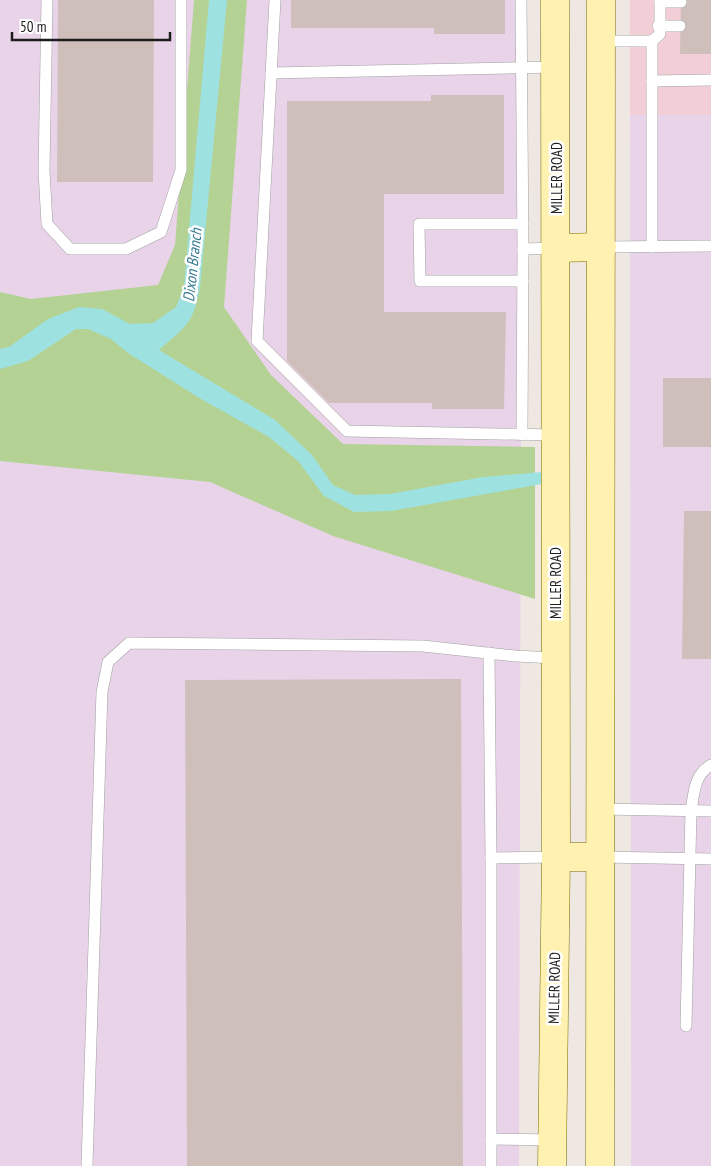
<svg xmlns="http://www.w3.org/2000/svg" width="711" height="1166" viewBox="0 0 711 1166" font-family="'PT Sans Narrow',sans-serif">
	<rect width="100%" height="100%" fill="#efe8e2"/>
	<rect fill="#f2cfd6" x="630" y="0" width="81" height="115"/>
	<g fill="#e8d3e9">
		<polygon points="0,0 522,0 519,1166 0,1166"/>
		<polygon points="630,115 711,115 711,1166 631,1166"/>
	</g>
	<polygon fill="#b4d293" points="194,0 247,0 224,307 271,375 343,444 535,447 535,599 333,536 210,482 0,461 0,292 31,299 158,285 175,245"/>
	<path fill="#9ee1e1" d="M209 0H227L200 287C193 325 186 326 159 350L275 420 312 455 333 485 355 495 390 494 483 477 542 472V484L391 511 354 512 324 496 298 461 269 437 201 399 128 353 111 339 88 329H76L28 361 0 369V349L9 347 48 319 79 307 102 309 130 324 153 323 176 307 184 287Z"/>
	<g fill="#cfbfbb">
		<polygon points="58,0 154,0 153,182 57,182"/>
		<polygon points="291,0 505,0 505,34 434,34 434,28 291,28"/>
		<polygon points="681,0 711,0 711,54 680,54"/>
		<polygon points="431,95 504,95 504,194 384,194 384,312 506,312 504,409 432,409 432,403 329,403 287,361 287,101 431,101"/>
		<rect x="663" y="378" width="48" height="69"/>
		<polygon points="684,511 711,511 711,659 682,659"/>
		<polygon points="461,679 463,1166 187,1166 185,680"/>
	</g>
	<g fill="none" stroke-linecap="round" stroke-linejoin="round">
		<g stroke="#a1a1a1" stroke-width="12">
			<g id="lane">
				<polyline points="47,0 44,171 47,224 70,249 126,249 161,232 181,170 181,0"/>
				<polyline points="275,0 257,341 347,431 554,435"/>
				<polyline points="521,0 523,249 522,435"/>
				<polyline points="660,2 681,2"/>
				<polyline points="658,26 680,26"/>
				<polyline points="601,41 652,41 652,247"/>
				<polyline points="652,41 660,34 660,0"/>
				<polyline points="271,73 556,67"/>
				<polyline points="652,81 711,80"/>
				<polyline points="523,224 419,224 420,281 523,281"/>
				<polyline points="602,247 711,246"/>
				<polyline points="523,249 557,248"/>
				<polyline points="489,653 491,858"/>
				<polyline points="601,809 711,811"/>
				<polyline points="601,857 711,859"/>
				<path d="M686 1026 691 811C694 793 694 775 711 765"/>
				<polyline points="552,1140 491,1139 491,858 556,857"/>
				<polyline points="87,1166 102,692 108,662 129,643 423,646 515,656 555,658"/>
				<polyline points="491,1166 491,1139"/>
			</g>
		</g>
		<g stroke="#786a00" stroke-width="29">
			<g id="secondary">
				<polyline points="557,248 602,247"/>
				<polyline points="556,857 601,857"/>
				<polyline points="552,1166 556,857 555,0"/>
				<polyline points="600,1166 601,0"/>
			</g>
		</g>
		<use href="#lane" stroke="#fff" stroke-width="11"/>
		<use href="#secondary" stroke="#fff1b0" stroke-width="28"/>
	</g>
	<g text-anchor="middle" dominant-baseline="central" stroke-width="5" stroke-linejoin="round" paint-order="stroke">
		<g font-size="15" fill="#1d1d1d" stroke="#fff">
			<text transform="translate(556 178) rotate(-90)">MILLER ROAD</text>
			<text transform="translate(555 583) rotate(-90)">MILLER ROAD</text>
			<text transform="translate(554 988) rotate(-89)">MILLER ROAD</text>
		</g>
		<g font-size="16" font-style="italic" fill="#387b93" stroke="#fff">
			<text transform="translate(192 265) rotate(-84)">Dixon Branch</text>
		</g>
	</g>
	<path d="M12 32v8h158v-8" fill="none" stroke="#1d1d1d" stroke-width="2.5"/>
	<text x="20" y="32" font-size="15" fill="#1d1d1d" stroke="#ffffff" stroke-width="4" paint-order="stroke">50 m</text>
</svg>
